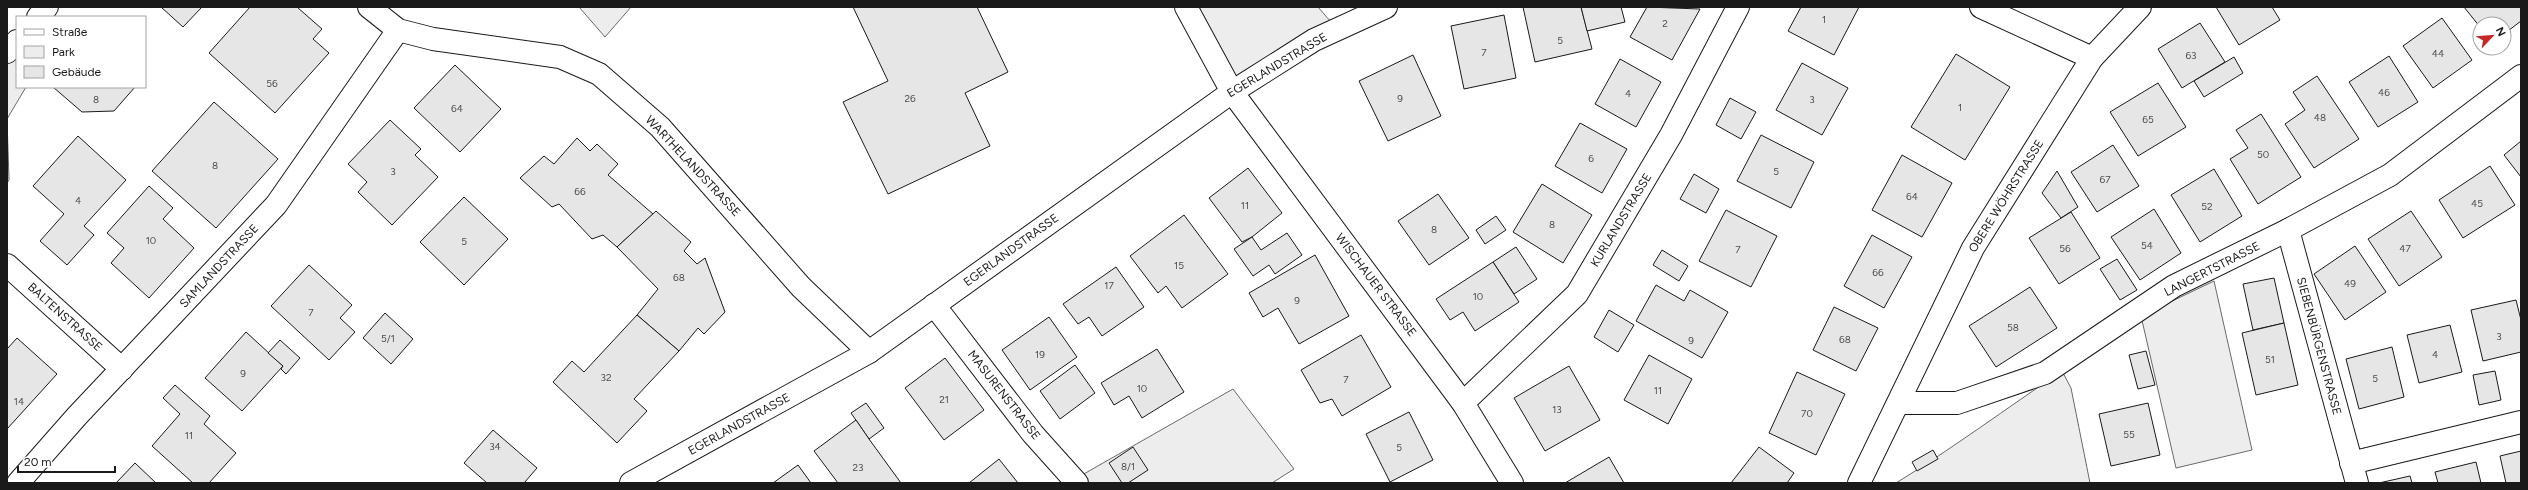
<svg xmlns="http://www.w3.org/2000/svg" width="2528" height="490" viewBox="0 0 2528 490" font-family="Figtree,sans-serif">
	<rect width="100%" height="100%" fill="#fff"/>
	<g fill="#ededed" stroke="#6a6a6a">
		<polygon points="579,7 631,7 605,37"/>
		<polygon points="1186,7 1318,7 1337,29 1232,92"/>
		<polygon points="16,52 17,87 26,87 7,119 9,180 7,183 7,63"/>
		<polygon points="2214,281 2252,450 2176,468 2141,316"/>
		<path d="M2062 371 2071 388 2090 483H1896C1953 448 2007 408 2062 371Z"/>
		<polygon points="1233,389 1294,469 1272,483 1088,483 1082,475"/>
	</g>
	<g fill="#e6e6e6" stroke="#1a1a1a">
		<polygon points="161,7 202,7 183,27"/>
		<polygon points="250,7 297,7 322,29 313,39 329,53 275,113 209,53"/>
		<polygon points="853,7 977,7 1008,72 965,93 990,146 888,194 843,102 888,81"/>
		<polygon points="1523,7 1581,7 1592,49 1535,62"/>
		<polygon points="1581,7 1621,7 1625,22 1587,31"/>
		<polygon points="1647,7 1700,9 1672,60 1630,37"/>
		<polygon points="1801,7 1859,7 1834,55 1788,31"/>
		<polygon points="2216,7 2272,7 2280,20 2239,45"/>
		<polygon points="2464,7 2521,7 2521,21 2504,34 2504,24 2480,24 2480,27"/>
		<polygon points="1504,15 1516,78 1464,89 1451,26"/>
		<polygon points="2442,18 2472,60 2433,88 2403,46"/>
		<polygon points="2200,23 2225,62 2182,88 2158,49"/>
		<polygon points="1956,54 2010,87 1965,160 1911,127"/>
		<polygon points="1413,55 1441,116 1388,141 1359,81"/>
		<polygon points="2389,56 2418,102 2378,127 2349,82"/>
		<polygon points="2234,57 2243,73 2204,97 2194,81"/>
		<polygon points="1620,59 1661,82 1636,127 1595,104"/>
		<polygon points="1802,63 1848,88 1822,135 1776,110"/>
		<polygon points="455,65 501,109 460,152 414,108"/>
		<polygon points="2317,76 2359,139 2314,168 2285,124 2305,110 2293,92"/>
		<polygon points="2158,83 2186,127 2138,156 2110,112"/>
		<polygon points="53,87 135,87 114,111 82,112"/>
		<polygon points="1730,98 1756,112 1741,139 1716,125"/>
		<polygon points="214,102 278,159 216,228 152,171"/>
		<polygon points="2261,114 2301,177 2258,204 2230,159 2248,148 2236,130"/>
		<polygon points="390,120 421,149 415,155 438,177 392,225 358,192 367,182 348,164"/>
		<polygon points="1580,123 1627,149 1602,193 1555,166"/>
		<polygon points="1761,135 1814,162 1791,208 1737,181"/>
		<polygon points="78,136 126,180 84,226 94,235 67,265 40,241 64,214 33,186"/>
		<polygon points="577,138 590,151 597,144 618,164 608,175 653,214 617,247 603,235 592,239 559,204 552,207 520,178 544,156 554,164"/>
		<polygon points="2521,141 2521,177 2504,155"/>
		<polygon points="2113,145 2139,186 2097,212 2071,172"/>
		<polygon points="1902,155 1952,183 1922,237 1872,210"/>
		<polygon points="2490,166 2515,205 2463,238 2439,200"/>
		<polygon points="1248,168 1282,213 1252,237 1242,242 1209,198"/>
		<polygon points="2214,169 2242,216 2200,242 2171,195"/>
		<polygon points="2057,171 2078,207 2061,218 2042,193"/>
		<polygon points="1694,174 1719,189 1706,213 1680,199"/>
		<polygon points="1542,184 1592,215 1563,263 1513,232"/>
		<polygon points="149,186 173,208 163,219 194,248 149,298 111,263 124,248 107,233"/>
		<polygon points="1438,194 1469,238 1429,265 1398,221"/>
		<polygon points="464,197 508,239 464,285 420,242"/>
		<polygon points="2154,209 2181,253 2140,280 2111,237"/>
		<polygon points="1726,210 1777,236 1751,287 1699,261"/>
		<polygon points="656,211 691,242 684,251 697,264 705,258 725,312 704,334 698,328 679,351 637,315 658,289 617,247"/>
		<polygon points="2411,211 2442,257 2399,286 2368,239"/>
		<polygon points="2071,212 2100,258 2059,284 2029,238"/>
		<polygon points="1184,215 1228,274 1182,308 1166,286 1158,293 1130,256"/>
		<polygon points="1496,216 1506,230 1485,244 1476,230"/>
		<polygon points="1287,233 1302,255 1275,274 1269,265 1253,276 1234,249 1252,237 1261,250"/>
		<polygon points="1872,235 1912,257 1884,308 1844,286"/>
		<polygon points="2355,246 2386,292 2345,320 2314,274"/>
		<polygon points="1516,247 1537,279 1514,294 1493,262"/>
		<polygon points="1662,250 1688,266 1679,281 1653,265"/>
		<polygon points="1315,255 1349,316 1299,344 1278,308 1263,317 1249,293"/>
		<polygon points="2117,259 2137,290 2120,300 2100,269"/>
		<polygon points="1493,262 1519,302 1475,331 1463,312 1450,320 1436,299"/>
		<polygon points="309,265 352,305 340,318 355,332 329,360 271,306"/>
		<polygon points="1116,267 1144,307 1102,336 1089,317 1078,324 1063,304"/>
		<polygon points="2274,278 2284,323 2253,330 2243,284"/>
		<polygon points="1656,285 1684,301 1690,290 1728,312 1702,358 1636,321"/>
		<polygon points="2030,287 2057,328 1996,367 1969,326"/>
		<polygon points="2516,300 2521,320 2521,352 2483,361 2471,310"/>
		<polygon points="1834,307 1878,328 1856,371 1813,350"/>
		<polygon points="1609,310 1634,325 1618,352 1594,337"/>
		<polygon points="385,313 413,339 391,364 363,338"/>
		<polygon points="637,315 679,351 634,399 647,411 617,443 553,382 572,361 584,372"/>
		<polygon points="1049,317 1077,357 1030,390 1002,350"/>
		<polygon points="2284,323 2298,385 2256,395 2242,333"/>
		<polygon points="2450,325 2462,372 2419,383 2407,335"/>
		<polygon points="246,332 283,366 242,411 205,378"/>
		<polygon points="1361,335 1391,387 1342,416 1332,399 1320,403 1301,370"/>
		<polygon points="17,338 57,374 7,429 7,349"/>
		<polygon points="280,340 300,358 286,374 281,369 283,366 268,353"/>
		<polygon points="2392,347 2404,397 2359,409 2346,359"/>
		<polygon points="1157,349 1184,392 1142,418 1129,396 1114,405 1101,383"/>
		<polygon points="2146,351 2155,385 2138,389 2129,355"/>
		<polygon points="1649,355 1692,379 1668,424 1624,400"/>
		<polygon points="945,358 984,410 944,440 905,388"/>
		<polygon points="1075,365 1095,393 1060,419 1040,391"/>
		<polygon points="1569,366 1600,420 1545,451 1514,398"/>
		<polygon points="2495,371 2501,400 2479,405 2473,375"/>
		<polygon points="1797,372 1845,394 1816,455 1769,433"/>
		<polygon points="175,385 210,416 204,424 236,453 209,483 193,483 152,446 180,414 163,398"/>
		<polygon points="866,403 884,428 869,439 851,413"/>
		<polygon points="2148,403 2160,455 2111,466 2099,414"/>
		<polygon points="1409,412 1433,460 1390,482 1366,434"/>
		<polygon points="856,420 869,439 901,483 838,483 814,451"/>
		<polygon points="493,430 537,468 524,483 487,483 464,463"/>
		<polygon points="1133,447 1148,470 1128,483 1122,483 1109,463"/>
		<polygon points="1759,447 1794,473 1787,483 1731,483"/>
		<polygon points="1933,450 1938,459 1917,471 1912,462"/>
		<polygon points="2521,451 2521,483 2506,483 2500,456"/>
		<polygon points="1609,457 1624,483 1565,483"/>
		<polygon points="999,459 1018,483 969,483"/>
		<polygon points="2476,462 2481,483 2438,483 2435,472"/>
		<polygon points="135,463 156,483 116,483"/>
		<polygon points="798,465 811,483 773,483"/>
		<polygon points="2410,476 2412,483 2379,483"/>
	</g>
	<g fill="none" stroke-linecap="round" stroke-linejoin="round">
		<g stroke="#1a1a1a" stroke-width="24">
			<g id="minor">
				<polyline points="369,7 398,30 433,39 560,57 599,74 660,127 801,287 869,352"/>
				<polyline points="1186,7 1232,92 1463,403 1512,483"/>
				<polyline points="1981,7 2092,58"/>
				<polyline points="38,17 47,7"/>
				<polyline points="7,52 17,41"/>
				<polyline points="2288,230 2357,483"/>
				<polyline points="7,265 122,369"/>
				<polyline points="934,305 1033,434 1077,483"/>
				<polyline points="1463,403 1577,294 1671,135 1738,7"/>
				<polyline points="1899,403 1957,403 2045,373 2174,286 2288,230 2390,175 2521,76"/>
				<polyline points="2351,463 2521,422"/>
				<polyline points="18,483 77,416 276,205 398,30"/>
				<polyline points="631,483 869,352 1232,92 1314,40 1386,7"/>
				<polyline points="1859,483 1973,248 2092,58 2140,7"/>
			</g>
		</g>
		<use href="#minor" stroke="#fff" stroke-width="22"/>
	</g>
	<g text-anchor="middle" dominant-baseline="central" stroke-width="3" stroke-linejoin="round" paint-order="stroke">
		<g font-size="10" fill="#4d4d4d">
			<text x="1824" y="19">1</text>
			<text x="1665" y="23">2</text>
			<text x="1560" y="40">5</text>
			<text x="1484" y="52">7</text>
			<text x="2438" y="53">44</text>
			<text x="2191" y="55">63</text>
			<text x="272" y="83">56</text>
			<text x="2384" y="92">46</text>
			<text x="1628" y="93">4</text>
			<text x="910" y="98">26</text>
			<text x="1400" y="98">9</text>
			<text x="96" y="99">8</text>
			<text x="1812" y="99">3</text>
			<text x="1960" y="107">1</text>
			<text x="457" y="108">64</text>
			<text x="2320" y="117">48</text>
			<text x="2148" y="119">65</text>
			<text x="2263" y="154">50</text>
			<text x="1591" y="158">6</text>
			<text x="215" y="165">8</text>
			<text x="393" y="171">3</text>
			<text x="1776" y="171">5</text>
			<text x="2105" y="179">67</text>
			<text x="580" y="191">66</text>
			<text x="1912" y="196">64</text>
			<text x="78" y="200">4</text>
			<text x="2477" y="203">45</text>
			<text x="1245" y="205">11</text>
			<text x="2207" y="206">52</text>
			<text x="1552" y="224">8</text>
			<text x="1434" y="229">8</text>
			<text x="151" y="240">10</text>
			<text x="464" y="241">5</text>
			<text x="2147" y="245">54</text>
			<text x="2065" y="248">56</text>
			<text x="2405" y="248">47</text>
			<text x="1738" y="249">7</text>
			<text x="1179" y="265">15</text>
			<text x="1878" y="272">66</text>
			<text x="679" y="277">68</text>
			<text x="2350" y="283">49</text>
			<text x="1109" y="285">17</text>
			<text x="1478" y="296">10</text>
			<text x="1297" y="300">9</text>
			<text x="311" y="312">7</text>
			<text x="2013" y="327">58</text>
			<text x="2499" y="336">3</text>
			<text x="388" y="338">5/1</text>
			<text x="1845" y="339">68</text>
			<text x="1691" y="340">9</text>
			<text x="1040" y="354">19</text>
			<text x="2435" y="354">4</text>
			<text x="2270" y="359">51</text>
			<text x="243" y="373">9</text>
			<text x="606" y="377">32</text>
			<text x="2375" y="378">5</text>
			<text x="1346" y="379">7</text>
			<text x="1142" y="388">10</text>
			<text x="1658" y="390">11</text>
			<text x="944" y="399">21</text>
			<text x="19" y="401">14</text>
			<text x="1557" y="409">13</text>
			<text x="1807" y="413">70</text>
			<text x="2129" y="434">55</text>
			<text x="189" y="435">11</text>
			<text x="495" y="446">34</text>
			<text x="1399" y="447">5</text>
			<text x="1128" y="466">8/1</text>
			<text x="858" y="467">23</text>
		</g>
		<g font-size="12" fill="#1a1a1a" stroke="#fff">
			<text transform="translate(1277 65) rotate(-31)">EGERLANDSTRASSE</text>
			<text transform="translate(693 166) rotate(47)">WARTHELANDSTRASSE</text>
			<text transform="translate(2006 196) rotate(-58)">OBERE WÖHRSTRASSE</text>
			<text transform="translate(1621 220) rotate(-59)">KURLANDSTRASSE</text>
			<text transform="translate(1011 250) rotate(-36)">EGERLANDSTRASSE</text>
			<text transform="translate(219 266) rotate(-47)">SAMLANDSTRASSE</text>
			<text transform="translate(2212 269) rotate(-27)">LANGERTSTRASSE</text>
			<text transform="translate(1376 285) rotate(53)">WISCHAUER STRASSE</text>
			<text transform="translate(65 317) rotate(42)">BALTENSTRASSE</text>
			<text transform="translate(2319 346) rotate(75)">SIEBENBÜRGENSTRASSE</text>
			<text transform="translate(1004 395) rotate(52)">MASURENSTRASSE</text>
			<text transform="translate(739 424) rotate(-29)">EGERLANDSTRASSE</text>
		</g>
	</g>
	<rect width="2528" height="490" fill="none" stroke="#1a1a1a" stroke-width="16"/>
	<rect x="16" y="16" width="130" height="72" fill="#ffffff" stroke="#a3a3a3"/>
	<rect x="24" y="29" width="20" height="6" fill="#ffffff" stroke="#a3a3a3"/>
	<text x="52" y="36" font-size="12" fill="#1a1a1a">Straße</text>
	<rect x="24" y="46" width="20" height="12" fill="#ededed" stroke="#a3a3a3"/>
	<text x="52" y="56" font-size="12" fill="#1a1a1a">Park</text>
	<rect x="24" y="66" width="20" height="12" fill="#e6e6e6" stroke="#a3a3a3"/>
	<text x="52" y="76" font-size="12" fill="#1a1a1a">Gebäude</text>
	<g transform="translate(2492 36) rotate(64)"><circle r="19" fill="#ffffff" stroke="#a3a3a3"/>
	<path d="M0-3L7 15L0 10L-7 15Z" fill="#c62828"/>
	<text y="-6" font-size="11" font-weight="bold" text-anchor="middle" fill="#1a1a1a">N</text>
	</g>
	<path d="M18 466v6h97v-6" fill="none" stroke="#1a1a1a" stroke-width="2"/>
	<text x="24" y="466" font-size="12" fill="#1a1a1a" stroke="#ffffff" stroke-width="3" paint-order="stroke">20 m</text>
</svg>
